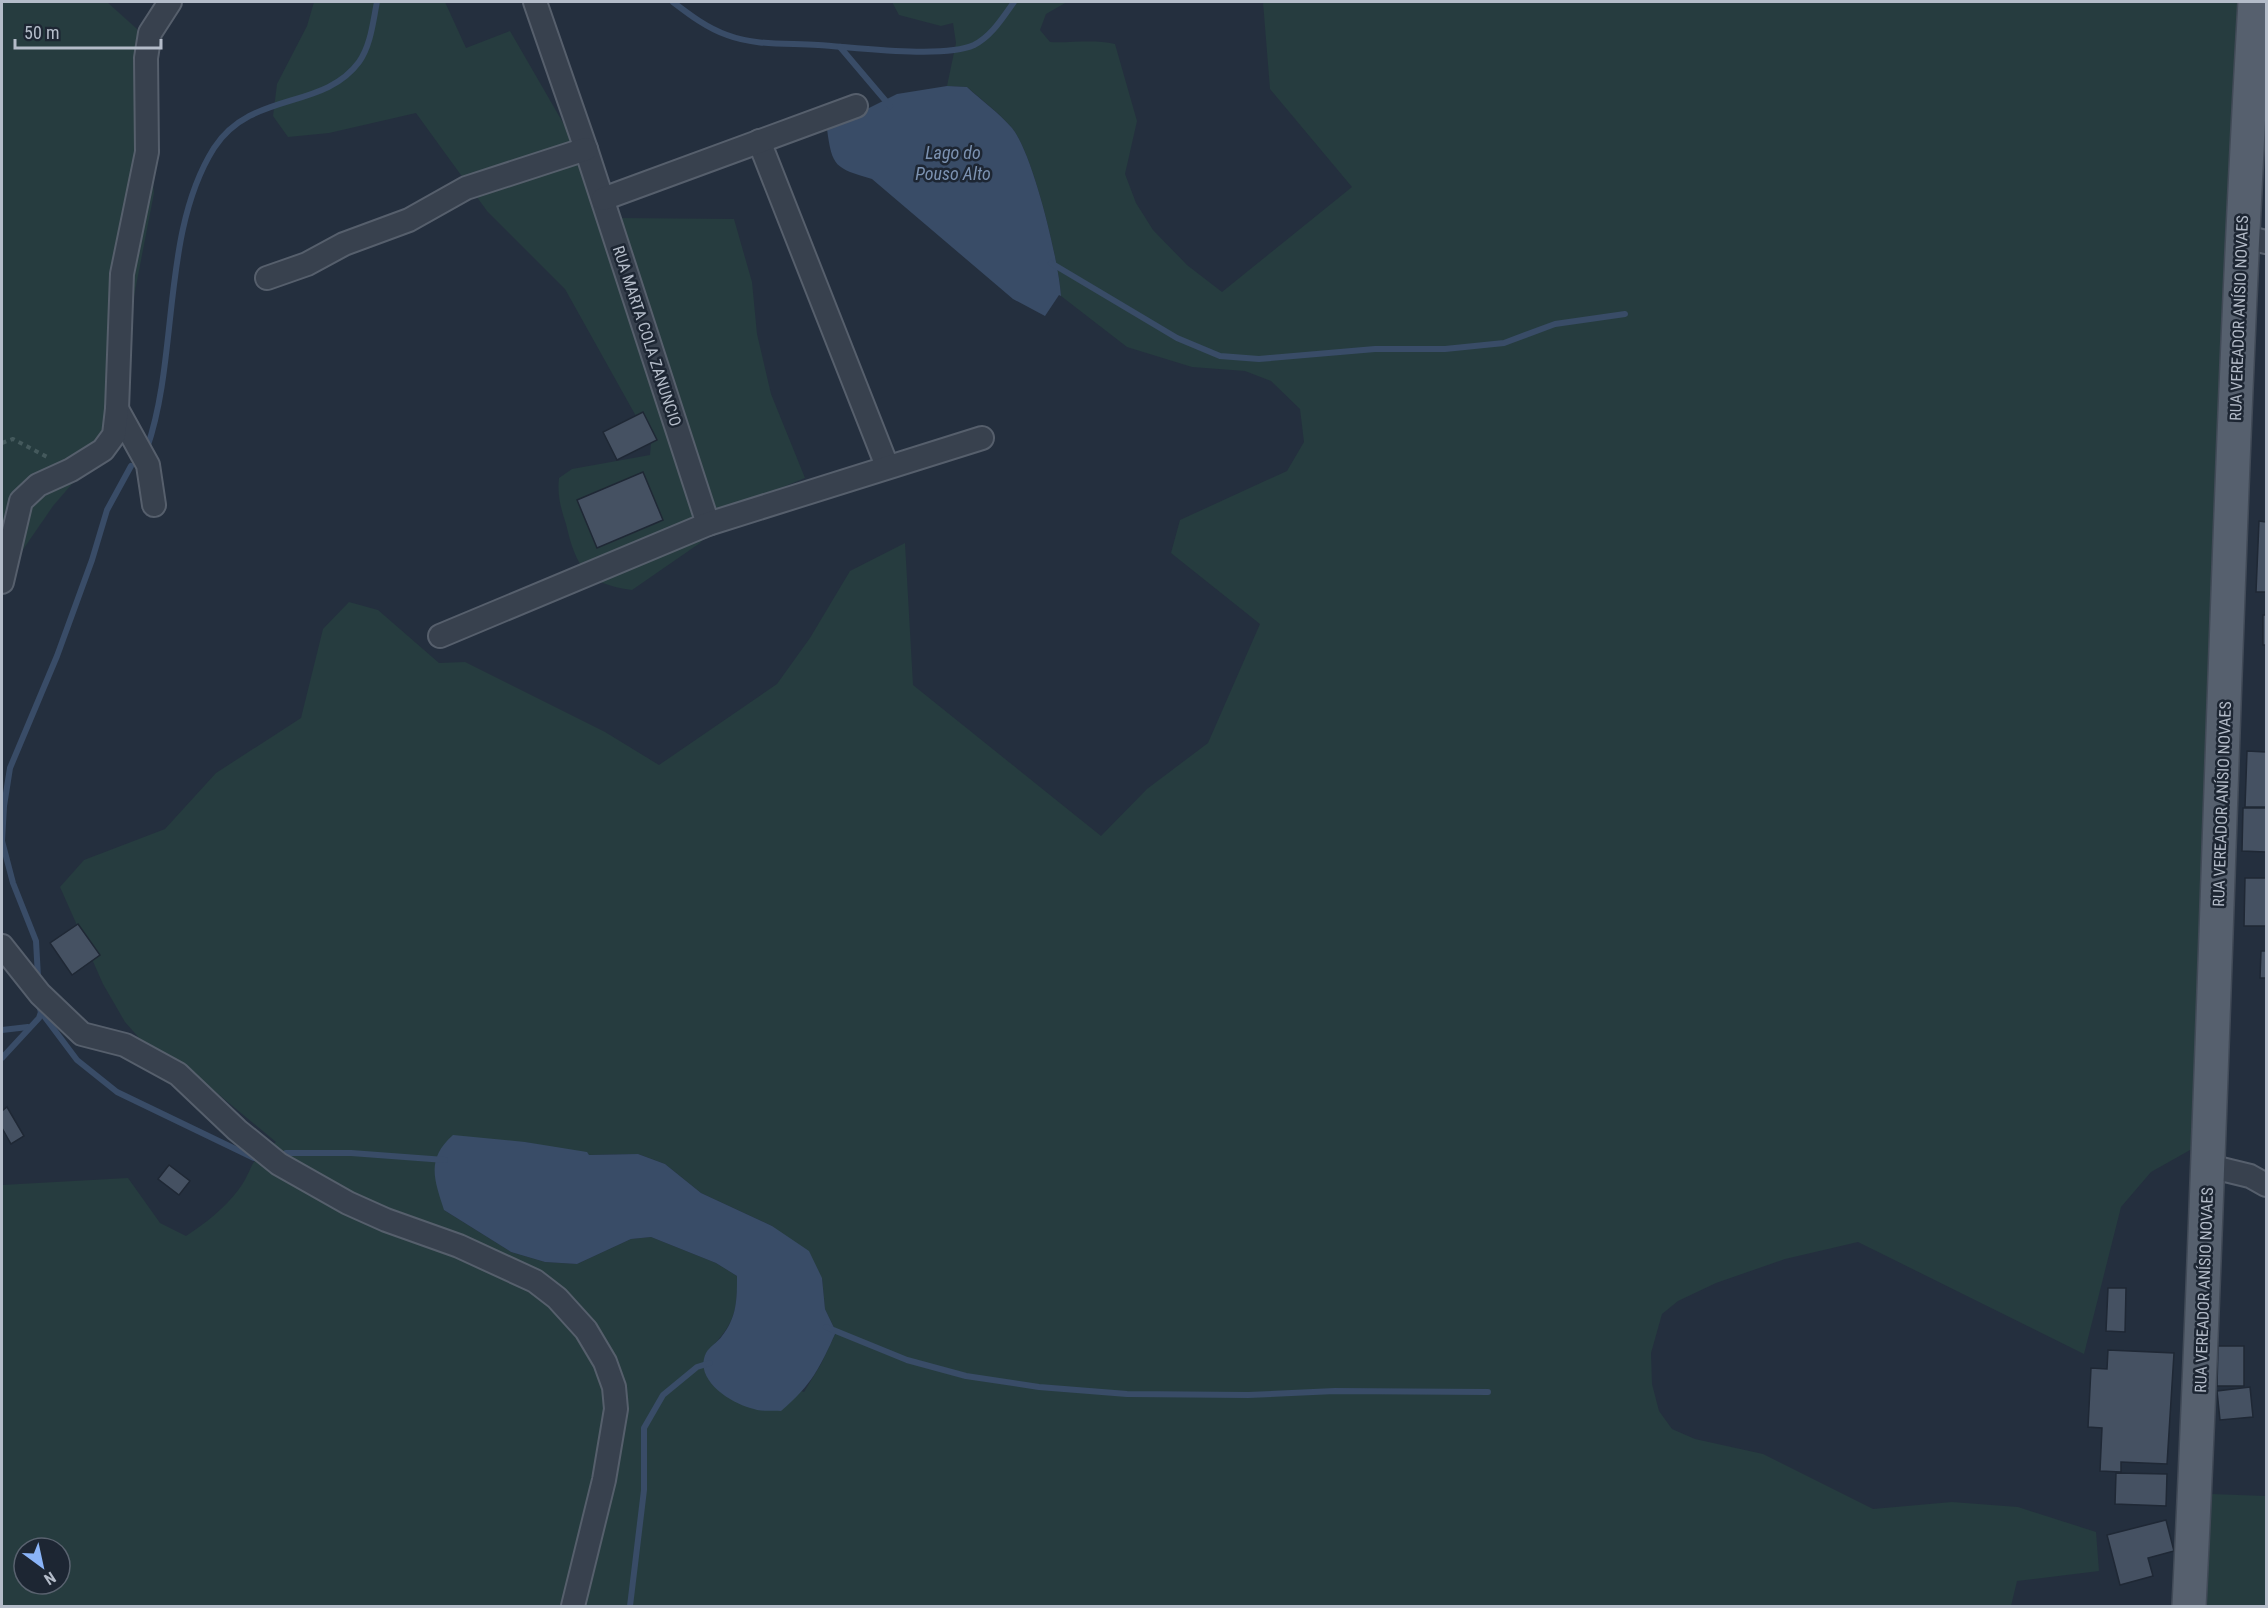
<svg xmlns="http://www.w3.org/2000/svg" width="2268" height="1608" viewBox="0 0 2268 1608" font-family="'Roboto Condensed',sans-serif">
	<rect width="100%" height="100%" fill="#242f3e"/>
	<g fill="#263c3f" fill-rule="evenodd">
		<polygon points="2,2 107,2 137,29 154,193 112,410 114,435 53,506 2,580 2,590"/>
		<path d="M314 2H445L466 48 510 31 618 218 734 219 752 282 757 334 771 394 805 478 730 509 700 543 632 590C586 584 576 567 566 524 561 509 557 495 559 478L572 469 650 455 651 443 565 289 487 211 416 113 329 133 288 137 273 116 277 84 307 26Z"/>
		<path d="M892 2H1067L1046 14 1040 30 1050 42C1072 43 1094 39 1115 44L1137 121 1125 174 1136 203 1153 230 1187 265 1222 292 1352 187 1270 89 1263 2H2245L2199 1145 2151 1172 2121 1207 2084 1354 1858 1242 1785 1259 1716 1283 1678 1301 1662 1314 1651 1353 1652 1384 1659 1411 1672 1429 1695 1439 1763 1454 1873 1509 1952 1502 2018 1507 2096 1532 2099 1571 2017 1581 2011 1606H2V1185L128 1178 160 1223 186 1236C206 1223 225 1208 239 1189 255 1167 247 1160 276 1142L200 1079 140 1039 125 1022 103 984 60 887 84 860 165 829 216 773 301 718 323 629 349 602 378 610 439 663 465 662 605 732 659 765 777 684 810 638 850 571 905 543 913 685 1101 836 1147 789 1208 743 1260 624 1171 553 1180 520 1287 471 1304 442 1300 409 1271 381 1245 371 1192 367 1127 347 1061 296C1059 262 1033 153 1012 128 999 113 982 100 967 87L947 86 956 43 953 23 941 26 899 15ZM525 1142 589 1155 638 1154 665 1164 701 1193 772 1226 822 1278 825 1309 836 1332 821 1364 804 1392 706 1353C733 1326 738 1313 737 1276L716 1263 651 1237 631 1239 577 1264 545 1262 511 1252 444 1210ZM24 1548H60V1584H24Z"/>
		<polygon points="2211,1494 2266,1496 2266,1606 2205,1606"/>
	</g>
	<g fill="#394c67">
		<path d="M947 86 967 87C981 100 999 113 1012 128 1033 153 1059 262 1061 296L1059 295 1045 316 1013 299 872 179C835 168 832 167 827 129L897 94Z"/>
		<path d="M453 1135 525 1142 587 1152 589 1155 638 1154 665 1164 701 1193 772 1226 809 1251 822 1278 825 1309 836 1332C820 1367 812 1385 781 1411 773 1410 762 1412 754 1409 732 1404 693 1380 706 1353 709 1347 718 1342 722 1336 737 1317 737 1299 737 1276L716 1263 651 1237 631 1239 577 1264 545 1262 511 1252 444 1210C434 1179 426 1159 453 1135Z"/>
	</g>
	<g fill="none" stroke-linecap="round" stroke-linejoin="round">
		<g stroke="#394c67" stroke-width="6">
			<path d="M673 2C690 15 707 28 727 35 756 46 788 43 818 45 854 47 943 59 974 45 992 36 1003 17 1014 2"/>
			<polyline points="840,47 890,106"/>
			<polyline points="1051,263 1177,338 1220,356 1259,359 1375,349 1445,349 1504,343 1555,324 1625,314"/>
			<path d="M147 448C179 356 161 232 214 148 252 90 323 111 359 62 371 45 373 21 377 2"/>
			<polyline points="38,977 36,941 13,883 2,841 4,806 10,768 57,656 92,560 107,510 131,466"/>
			<polyline points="38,1003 41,1012 77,1060 117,1092 254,1158"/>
			<polyline points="2,1030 28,1027"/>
			<polyline points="2,1058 39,1018 41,1012"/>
			<polyline points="286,1153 351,1153 445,1160"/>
			<polyline points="826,1327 907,1360 966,1376 1039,1387 1127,1394 1248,1395 1335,1391 1488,1392"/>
			<polyline points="630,1606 644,1490 644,1428 663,1395 697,1367 710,1363"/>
		</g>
	</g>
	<g fill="#455162" stroke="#1f2835" stroke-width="1.5">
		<polygon points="643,412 657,440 617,460 603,432"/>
		<polygon points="643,472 663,520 597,548 577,500"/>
		<polygon points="2259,521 2266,522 2266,592 2256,592"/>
		<rect x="2263" y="615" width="3" height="30"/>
		<polygon points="2247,751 2266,752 2266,807 2245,807"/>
		<polygon points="2243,808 2266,808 2266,852 2242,851"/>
		<polygon points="2245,878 2266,878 2266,926 2244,926"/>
		<polygon points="78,924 100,955 72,975 50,943"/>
		<polygon points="2261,951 2266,951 2266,978 2260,978"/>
		<polygon points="7,1107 24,1136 11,1144 2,1128 2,1111"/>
		<polygon points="169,1165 190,1181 179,1195 158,1179"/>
		<polygon points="2108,1288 2126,1288 2125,1332 2106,1331"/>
		<polygon points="2218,1346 2244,1346 2244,1386 2217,1386"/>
		<polygon points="2108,1350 2174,1353 2167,1464 2121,1462 2121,1472 2100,1471 2102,1428 2088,1427 2091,1368 2107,1369"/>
		<polygon points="2250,1387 2253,1417 2220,1420 2217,1391"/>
		<polygon points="2116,1473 2167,1474 2166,1506 2115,1504"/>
		<polygon points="2166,1520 2174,1551 2148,1558 2153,1576 2120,1585 2107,1535"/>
	</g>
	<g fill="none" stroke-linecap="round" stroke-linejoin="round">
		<g stroke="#565f6c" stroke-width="26">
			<g id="street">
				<polyline points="535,2 586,149 708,524"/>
				<polyline points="759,141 887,466"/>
				<polyline points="603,199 856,106"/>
				<polyline points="2241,236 2266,242"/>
				<polyline points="267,278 307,264 344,244 409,220 466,188 586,149"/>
				<polyline points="117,409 148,465 154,505"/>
				<polyline points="2,582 21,501 38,485 71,470 103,450 114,435 117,409 122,274 147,152 146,58 150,33 170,2"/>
				<polyline points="440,636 708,524 982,438"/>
				<polyline points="2,946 40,994 82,1034 125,1045 178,1074 237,1130 279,1164 348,1203 386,1220 459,1246 535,1281 557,1298 586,1330 605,1362 614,1387 616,1409 604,1480 573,1606"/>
				<polyline points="2209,1166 2250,1176 2266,1185"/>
			</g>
		</g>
		<g stroke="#414a57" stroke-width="36">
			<path id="primary" d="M2189 1606C2216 1072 2224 536 2255 2"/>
		</g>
		<polyline stroke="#44595c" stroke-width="4" stroke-dasharray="4.5 4.5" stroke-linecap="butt" points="2,443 13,439 49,458"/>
		<use href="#street" stroke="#38414e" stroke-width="22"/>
		<use href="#primary" stroke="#56606e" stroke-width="33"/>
	</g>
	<g text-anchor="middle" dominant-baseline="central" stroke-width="5" stroke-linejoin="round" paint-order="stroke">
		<g font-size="16" fill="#b4bcc9" stroke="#1d2633">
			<text transform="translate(2239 318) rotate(-88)">RUA VEREADOR ANÍSIO NOVAES</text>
			<text transform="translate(647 336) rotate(72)">RUA MARTA COLA ZANUNCIO</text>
			<text transform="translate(2222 804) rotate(-88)">RUA VEREADOR ANÍSIO NOVAES</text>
			<text transform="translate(2204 1290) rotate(-88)">RUA VEREADOR ANÍSIO NOVAES</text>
		</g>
		<g font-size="18" font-style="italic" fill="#7c92b1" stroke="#1d2633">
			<text x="953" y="152">Lago do<tspan x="953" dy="21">Pouso Alto</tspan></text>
		</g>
	</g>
	<rect width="2268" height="1608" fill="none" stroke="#b4bcc9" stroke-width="6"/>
	<g transform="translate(42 1566) rotate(147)"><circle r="28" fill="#1d2633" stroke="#59626f" stroke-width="1.5"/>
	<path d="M0-4.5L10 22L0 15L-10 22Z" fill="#8ab4f8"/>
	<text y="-9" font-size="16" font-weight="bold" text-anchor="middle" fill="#b4bcc9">N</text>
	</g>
	<path d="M15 39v9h146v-9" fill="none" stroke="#b4bcc9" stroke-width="3"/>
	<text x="24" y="39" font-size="18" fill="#b4bcc9" stroke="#1d2633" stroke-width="4.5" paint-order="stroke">50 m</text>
</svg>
